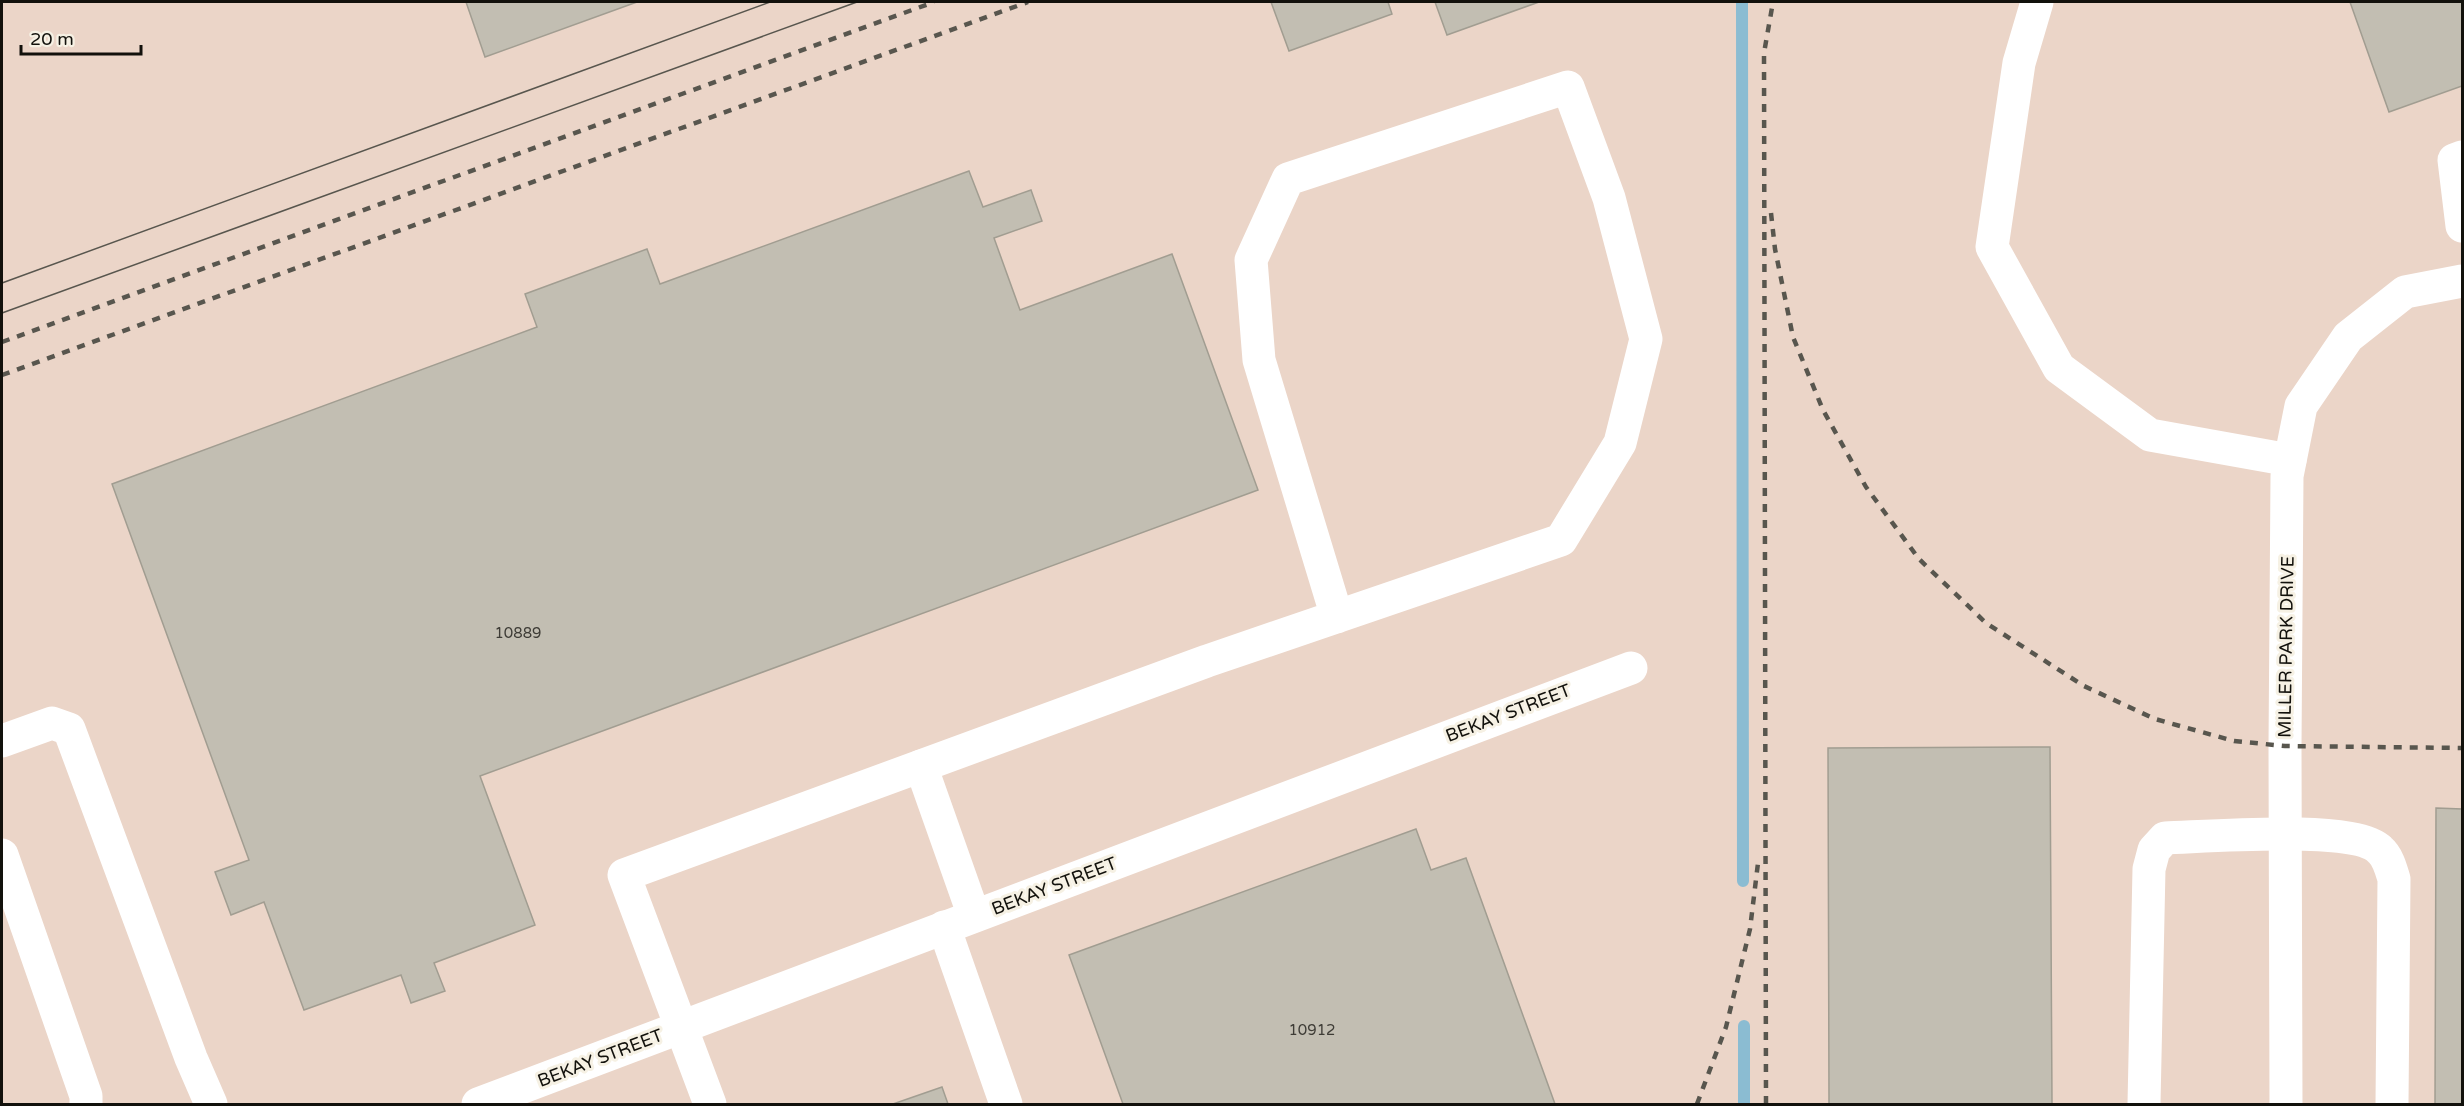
<svg xmlns="http://www.w3.org/2000/svg" width="2464" height="1106" viewBox="0 0 2464 1106" font-family="'Varela Round',sans-serif">
	<rect width="100%" height="100%" fill="#e8e4d7"/>
	<rect fill="#ebd5c8" x="2" y="2" width="2460" height="1102"/>
	<g fill="none" stroke-linecap="round" stroke-linejoin="round">
		<g stroke="#8bbcd2" stroke-width="12">
			<polyline points="1742,2 1743,881"/>
			<polyline points="1744,1026 1744,1104"/>
		</g>
	</g>
	<g fill="#c2beb2" stroke="#a19d91" stroke-width="1.5">
		<polygon points="466,2 637,2 485,57"/>
		<polygon points="1271,2 1388,2 1392,14 1289,51"/>
		<polygon points="1435,2 1539,2 1447,35"/>
		<polygon points="2350,2 2462,2 2462,86 2389,112"/>
		<polygon points="969,171 983,207 1031,190 1042,221 994,238 1020,310 1172,254 1258,490 480,776 535,925 434,963 445,991 411,1003 401,975 304,1010 264,902 231,915 215,872 249,860 112,484 537,327 525,294 647,249 660,284"/>
		<polygon points="2050,747 2052,1104 1829,1104 1828,748"/>
		<polygon points="2436,808 2462,809 2462,1104 2435,1104"/>
		<polygon points="1416,829 1431,870 1466,858 1555,1104 1123,1104 1069,955"/>
		<polygon points="942,1087 948,1104 893,1104"/>
	</g>
	<g fill="none" stroke-linecap="round" stroke-linejoin="round">
		<g stroke="#fff" stroke-width="33">
			<polyline points="2037,2 2019,63 1992,247 2059,368 2150,435 2290,460"/>
			<polyline points="2462,157 2454,160 2462,226"/>
			<polyline points="2,741 52,723 69,729 191,1058 211,1104"/>
			<polyline points="921,766 974,916"/>
			<polyline points="2,855 86,1096 86,1104"/>
			<polyline points="944,927 1006,1104"/>
			<polyline points="478,1104 1631,668"/>
			<polyline points="710,1104 624,875 1207,661 1561,540 1620,443 1646,339 1609,198 1568,87 1288,179 1251,260 1259,360 1337,617"/>
			<path d="M2144 1104 2149 869 2154 850 2165 838C2204 837 2354 824 2380 850 2388 857 2391 869 2394 879L2392 1104"/>
			<polyline points="2286,1104 2285,746 2287,476 2301,406 2348,337 2405,292 2462,281"/>
		</g>
		<g stroke="#58564e" stroke-width="1.5">
			<polyline points="2,283 770,2"/>
			<polyline points="2,313 857,2"/>
		</g>
		<g stroke="#58564e" stroke-width="4.5" stroke-dasharray="8 8" stroke-linecap="butt">
			<polyline points="1771,213 1775,249 1793,337 1823,410 1866,487 1919,559 1986,623 2084,686 2155,719 2234,741 2285,746 2462,748"/>
			<polyline points="2,342 934,2"/>
			<polyline points="2,375 1028,2"/>
			<polyline points="1697,1104 1726,1027 1750,929 1758,863"/>
			<polyline points="1766,1104 1764,53 1773,2"/>
		</g>
	</g>
	<g text-anchor="middle" dominant-baseline="central" stroke-width="6" stroke-linejoin="round" paint-order="stroke">
		<g font-size="15" fill="#3e3c36">
			<text x="518" y="633">10889</text>
			<text x="1312" y="1030">10912</text>
		</g>
		<g font-size="18" fill="#12110c" stroke="#f6f1e4">
			<text transform="translate(2286 647) rotate(-89)">MILLER PARK DRIVE</text>
			<text transform="translate(1508 713) rotate(-21)">BEKAY STREET</text>
			<text transform="translate(1054 886) rotate(-21)">BEKAY STREET</text>
			<text transform="translate(600 1058) rotate(-21)">BEKAY STREET</text>
		</g>
	</g>
	<rect width="2464" height="1106" fill="none" stroke="#12110c" stroke-width="6"/>
	<path d="M21 45v9h120v-9" fill="none" stroke="#12110c" stroke-width="3"/>
	<text x="30" y="45" font-size="18" fill="#12110c" stroke="#f6f1e4" stroke-width="4.5" paint-order="stroke">20 m</text>
</svg>
